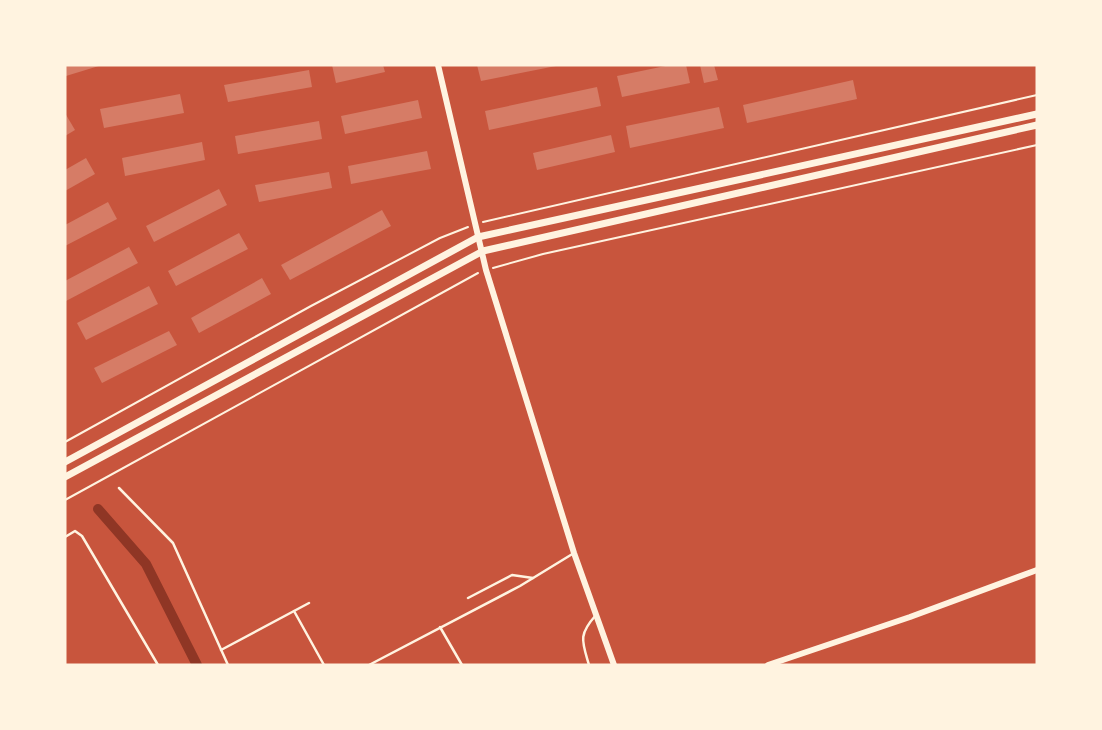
<svg xmlns="http://www.w3.org/2000/svg" width="1102" height="730" viewBox="0 0 1102 730" font-family="'DejaVu Sans',sans-serif">
	<rect width="100%" height="100%" fill="#c8553d"/>
	<g fill="none" stroke-linecap="round" stroke-linejoin="round">
		<polyline stroke="#8f3625" stroke-width="10" points="98,509 146,564 197,665"/>
	</g>
	<g fill="#d67c66">
		<polygon points="65,65 102,65 66,76"/>
		<polygon points="332,65 383,65 385,72 336,83"/>
		<polygon points="477,65 556,65 556,66 481,81"/>
		<polygon points="670,65 686,65 690,83 622,97 617,76"/>
		<polygon points="700,65 714,65 718,80 704,83"/>
		<polygon points="309,70 312,87 228,102 224,85"/>
		<polygon points="853,80 857,99 747,123 743,105"/>
		<polygon points="597,87 601,106 489,130 485,111"/>
		<polygon points="180,94 184,113 104,128 100,109"/>
		<polygon points="418,100 422,118 345,134 341,116"/>
		<polygon points="719,107 724,128 630,148 626,126"/>
		<polygon points="65,113 75,130 65,136"/>
		<polygon points="319,121 322,139 238,154 235,136"/>
		<polygon points="611,135 615,152 537,170 533,153"/>
		<polygon points="202,142 205,160 125,176 122,158"/>
		<polygon points="427,151 431,169 351,184 348,166"/>
		<polygon points="86,158 95,174 65,191 65,170"/>
		<polygon points="329,172 332,188 259,202 255,185"/>
		<polygon points="219,189 227,205 154,242 146,226"/>
		<polygon points="108,202 117,219 65,246 65,225"/>
		<polygon points="382,210 391,226 290,280 281,265"/>
		<polygon points="239,233 248,249 176,286 168,271"/>
		<polygon points="129,247 138,263 66,301 65,281"/>
		<polygon points="262,278 271,294 199,333 191,318"/>
		<polygon points="149,286 158,304 86,340 77,323"/>
		<polygon points="169,331 177,345 102,383 94,368"/>
	</g>
	<g fill="none" stroke-linecap="round" stroke-linejoin="round">
		<g stroke="#fff3e0" stroke-width="2">
			<polyline points="483,222 1037,95"/>
			<polyline points="493,268 543,254 1037,145"/>
			<polyline points="65,442 311,306 440,238 468,227"/>
			<polyline points="65,500 478,273"/>
		</g>
		<g stroke="#fff3e0" stroke-width="2.5">
			<polyline points="119,488 173,543 228,665"/>
			<polyline points="65,537 75,531 82,536 158,665"/>
			<polyline points="468,598 512,575 533,578"/>
			<polyline points="294,611 324,665"/>
			<polyline points="440,627 462,665"/>
			<polyline points="221,650 309,603"/>
			<polyline points="369,665 520,586 574,553"/>
			<path d="M589 665C582 641 578 635 596 615"/>
		</g>
		<g stroke="#fff3e0" stroke-width="6">
			<polyline points="438,65 486,270 574,553 614,665"/>
			<polyline points="768,665 910,617 1037,570"/>
		</g>
		<g stroke="#fff3e0" stroke-width="7">
			<polyline points="65,462 478,237 1037,114"/>
			<polyline points="65,477 483,251 1037,125"/>
		</g>
	</g>
	<rect width="1102" height="730" fill="none" stroke="#fff3e0" stroke-width="133"/>
</svg>
